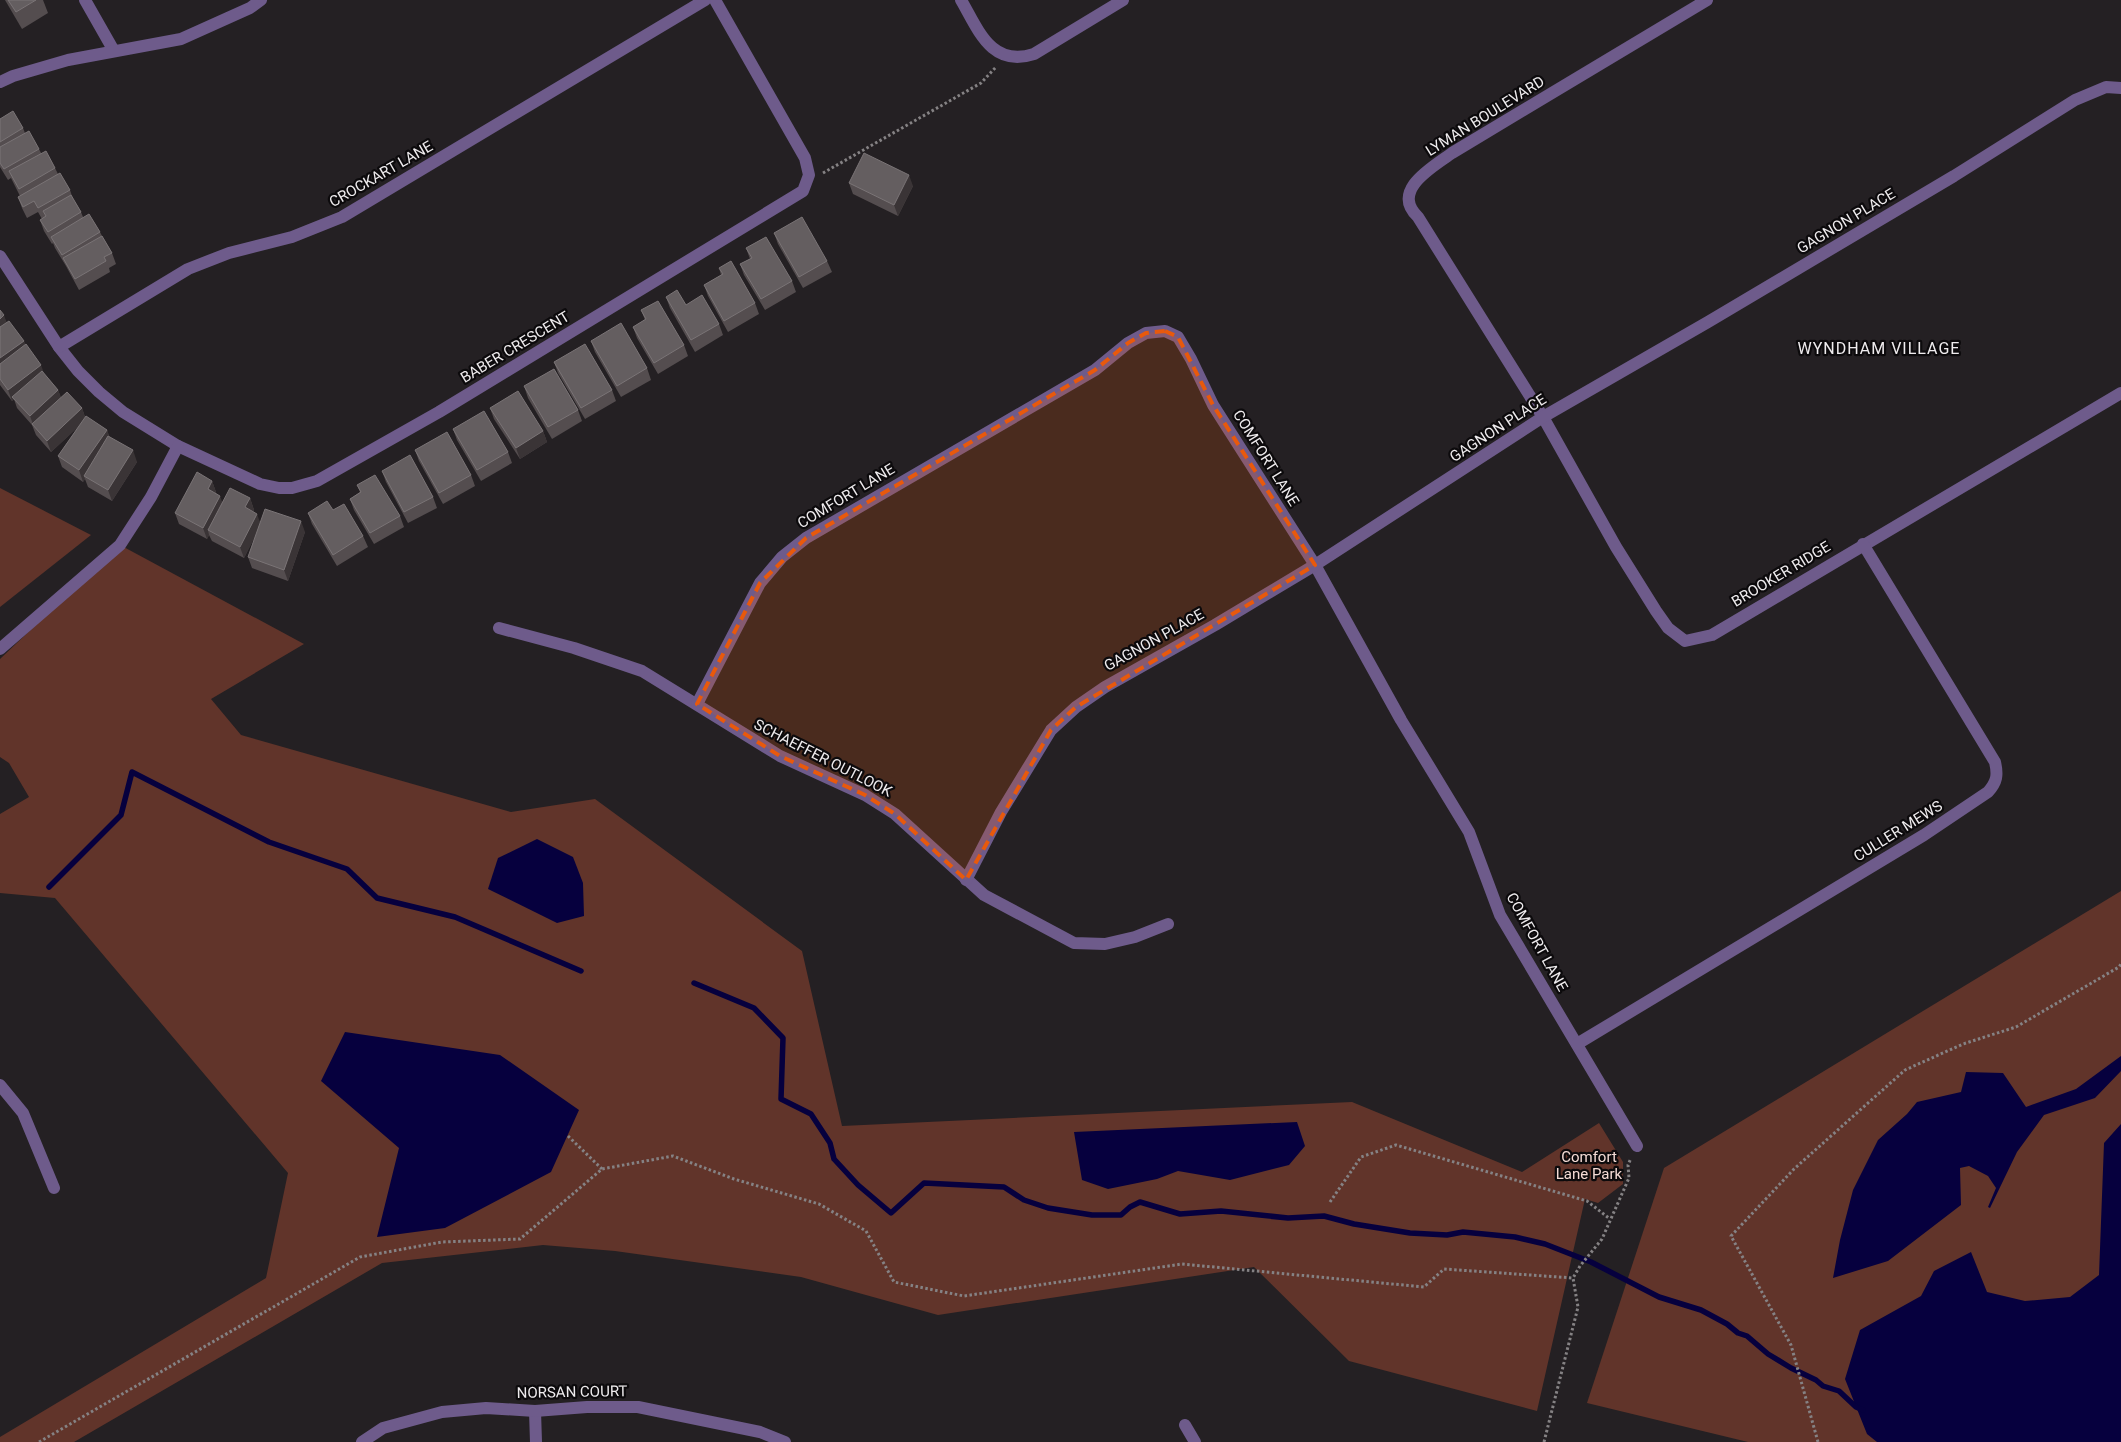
<svg xmlns="http://www.w3.org/2000/svg" width="2121" height="1442" viewBox="0 0 2121 1442" font-family="Roboto,sans-serif">
	<rect width="100%" height="100%" fill="#242023"/>
	<g fill="#61342a">
		<polygon points="0,488 91,535 0,607"/>
		<polygon points="120,545 304,644 211,699 241,735 511,812 595,799 802,951 842,1126 1352,1102 1522,1172 1599,1123 1623,1162 1623,1184 1598,1203 1585,1199 1537,1411 1349,1361 1254,1267 938,1315 801,1277 615,1251 543,1245 382,1263 74,1442 0,1442 0,1437 266,1278 288,1173 55,898 0,893 0,814 29,797 9,763 0,757 0,659"/>
		<polygon points="2121,891 2121,1442 1748,1442 1587,1403 1664,1168"/>
	</g>
	<g fill="#06003e">
		<polygon points="537,839 573,857 583,883 584,916 557,923 488,889 498,858"/>
		<polygon points="345,1032 500,1055 579,1110 551,1172 445,1228 377,1237 399,1148 321,1081"/>
		<polygon points="2121,1056 2121,1071 2095,1098 2044,1115 2017,1152 1990,1208 1988,1207 1996,1188 1988,1176 1969,1166 1960,1168 1961,1205 1888,1261 1833,1278 1840,1240 1853,1190 1878,1140 1907,1114 1917,1102 1961,1092 1966,1072 2003,1073 2026,1107 2076,1089"/>
		<polygon points="1297,1122 1305,1146 1289,1165 1230,1180 1178,1171 1157,1179 1108,1189 1082,1180 1074,1132"/>
		<polygon points="2121,1124 2121,1442 1877,1442 1867,1434 1845,1379 1860,1330 1921,1296 1934,1271 1971,1252 1987,1292 2025,1301 2070,1297 2099,1275 2104,1143"/>
	</g>
	<g fill="none" stroke-linecap="round" stroke-linejoin="round">
		<g stroke="#06003e" stroke-width="5.5">
			<polyline points="49,887 121,815 132,772 269,842 347,869 377,898 455,917 581,971"/>
			<polyline points="694,983 754,1008 783,1038 781,1099 811,1114 830,1143 834,1159 858,1185 891,1213 924,1183 1004,1187 1024,1200 1048,1208 1092,1215 1121,1215 1130,1207 1140,1202 1180,1214 1221,1211 1288,1218 1324,1216 1354,1224 1410,1233 1447,1235 1463,1232 1515,1237 1545,1244 1591,1262 1659,1297 1701,1310 1727,1324 1738,1333 1747,1336 1768,1354 1791,1368 1816,1380 1823,1386 1839,1391 1856,1407 1863,1410"/>
		</g>
		<g stroke="#858284" stroke-width="3" stroke-dasharray="2.5 2.5" stroke-linecap="butt">
			<polyline points="823,173 981,83 996,67"/>
			<polyline points="568,1136 602,1169"/>
			<polyline points="1330,1202 1361,1157 1396,1145 1587,1201 1610,1219"/>
			<polyline points="39,1442 360,1257 442,1242 520,1239 602,1169 673,1156 734,1179 819,1204 866,1231 894,1282 964,1296 1182,1264 1424,1287 1444,1269 1573,1278"/>
			<polyline points="1544,1442 1578,1307 1573,1278 1580,1266 1602,1239 1629,1178 1628,1165 1631,1158"/>
			<polyline points="1818,1442 1791,1345 1731,1236 1794,1169 1905,1070 1963,1044 2016,1027 2119,967 2121,964"/>
		</g>
		<g stroke="#6e5b8b" stroke-width="12">
			<polyline points="85,0 114,51"/>
			<path d="M961 0C978 29 991 68 1034 54L1123 0"/>
			<path d="M1707 0 1452 153C1433 167 1390 190 1418 217L1543 417 1616 547 1656 611 1668 628 1685 641 1712 635 2121 393"/>
			<polyline points="0,82 13,76 68,60 181,39 250,8 261,0"/>
			<polyline points="0,256 59,347 78,371 99,392 123,412 178,446 260,484 279,488 292,488 317,481 439,412 803,191 809,175 805,158 715,0"/>
			<polyline points="59,347 188,269 229,253 292,237 342,217 705,0"/>
			<polyline points="499,628 574,648 642,671 780,756 865,795 895,814 984,895 1074,943 1105,944 1135,937 1168,924"/>
			<polyline points="0,649 120,545 151,497 178,446"/>
			<polyline points="697,704 760,583 782,557 806,538 1095,370 1128,343 1146,333 1165,331 1178,337 1191,359 1213,405 1315,565 1401,720 1469,832 1500,915 1637,1146"/>
			<polyline points="966,880 1001,812 1051,730 1076,707 1105,687 1215,625 1315,565 1543,417 1708,322 1954,176 2075,100 2106,87 2121,88"/>
			<path d="M1577 1044 1924 835 1988 792C1997 782 1998 775 1995 762L1863 544"/>
			<polyline points="0,1085 23,1113 54,1188"/>
			<polyline points="535,1411 536,1442"/>
			<polyline points="1185,1425 1195,1442"/>
			<polyline points="362,1442 383,1428 442,1412 486,1408 535,1411 587,1407 638,1407 760,1432 785,1442"/>
		</g>
	</g>
	<g fill="#544d4f">
		<polygon points="5,0 43,0 48,13 22,29"/>
		<polygon points="0,119 23,128 25,133 39,149 41,153 55,168 58,174 70,190 73,199 81,212 83,217 100,232 102,236 112,253 116,264 109,268 110,272 79,290 66,266 55,248 53,243 52,244 44,231 40,220 42,219 38,212 27,218 22,208 18,197 20,196 11,178 8,180 0,167"/>
		<polygon points="849,183 913,186 898,216 853,194"/>
		<polygon points="774,233 827,261 832,272 803,288 778,244"/>
		<polygon points="746,248 792,281 796,292 765,310 744,275 740,264 750,259"/>
		<polygon points="719,268 755,303 759,314 728,332 708,296 704,285 721,275"/>
		<polygon points="666,297 686,305 719,324 723,335 695,352 670,308"/>
		<polygon points="0,310 7,323 24,341 25,345 45,375 58,390 61,398 82,408 85,417 107,430 109,436 137,462 112,501 88,487 85,479 83,482 62,467 58,456 79,426 51,452 36,435 32,425 17,408 14,399 12,401 0,385"/>
		<polygon points="641,310 684,345 688,356 658,374 637,338 633,327 645,320"/>
		<polygon points="591,341 647,368 651,380 621,397 595,352"/>
		<polygon points="554,362 612,390 616,401 585,419 558,373"/>
		<polygon points="524,386 578,410 582,421 552,439 528,398"/>
		<polygon points="490,408 543,431 547,442 520,459 494,419"/>
		<polygon points="453,429 508,452 512,463 481,481 457,440"/>
		<polygon points="415,450 471,475 475,486 443,504 419,461"/>
		<polygon points="382,471 433,497 437,508 408,523 386,482"/>
		<polygon points="212,481 216,492 216,493 222,502 250,498 254,510 253,511 260,522 305,532 288,581 252,568 248,557 255,536 244,558 212,541 209,535 207,539 179,524 175,513"/>
		<polygon points="357,485 400,516 404,527 374,544 354,510 350,499 360,492"/>
		<polygon points="333,510 363,536 368,547 337,566 312,524 308,513"/>
	</g>
	<g fill="#3a3436">
		<polygon points="909,175 913,186 898,216 894,205"/>
		<polygon points="4,315 8,327 0,333 0,319"/>
		<polygon points="24,341 28,352 0,372 0,358"/>
		<polygon points="41,365 45,376 12,397 14,399 12,401 8,390"/>
		<polygon points="58,390 63,402 34,427 30,416"/>
		<polygon points="82,408 86,420 51,452 47,441"/>
		<polygon points="107,430 111,441 84,476 85,479 83,482 79,470"/>
		<polygon points="543,431 547,442 520,459 516,448"/>
		<polygon points="133,450 137,462 112,501 108,490"/>
		<polygon points="212,481 216,492 212,500 208,489"/>
		<polygon points="220,496 224,507 208,530 209,535 207,539 203,528"/>
		<polygon points="250,498 254,510 249,519 245,507"/>
		<polygon points="257,514 261,525 244,558 240,547"/>
		<polygon points="301,521 305,532 288,581 284,570"/>
	</g>
	<g fill="#645e60" stroke="#7a7476">
		<polygon points="8,0 36,0 16,12"/>
		<polygon points="13,111 23,128 0,142 0,119"/>
		<polygon points="29,131 39,149 4,169 0,163 0,147"/>
		<polygon points="46,151 55,168 19,189 9,171"/>
		<polygon points="864,153 909,175 894,205 849,183"/>
		<polygon points="60,173 70,190 38,208 34,201 23,207 18,197"/>
		<polygon points="71,195 81,212 48,232 40,220 46,216 43,211"/>
		<polygon points="89,214 100,232 62,255 51,237"/>
		<polygon points="802,217 827,261 799,277 774,233"/>
		<polygon points="102,236 112,253 104,257 106,261 75,279 63,258"/>
		<polygon points="766,237 792,281 761,299 740,264 752,258 746,248"/>
		<polygon points="731,261 755,303 724,321 704,285 723,274 719,268"/>
		<polygon points="677,290 686,305 702,295 719,324 691,340 666,297"/>
		<polygon points="658,301 684,345 654,363 633,327 646,319 641,310"/>
		<polygon points="0,310 4,315 0,319"/>
		<polygon points="9,321 24,341 0,358 0,327"/>
		<polygon points="621,323 647,368 617,386 591,341"/>
		<polygon points="26,344 41,365 8,390 0,379 0,364"/>
		<polygon points="585,344 612,390 581,408 554,362"/>
		<polygon points="554,369 578,410 548,427 524,386"/>
		<polygon points="42,371 58,390 30,416 12,397"/>
		<polygon points="518,391 543,431 516,448 490,408"/>
		<polygon points="67,392 82,408 47,441 32,424"/>
		<polygon points="484,411 508,452 477,470 453,429"/>
		<polygon points="86,416 107,430 79,470 58,456"/>
		<polygon points="447,432 471,475 439,493 415,450"/>
		<polygon points="108,436 133,450 108,490 84,476"/>
		<polygon points="410,455 433,497 404,512 382,471"/>
		<polygon points="197,472 212,481 208,489 220,496 203,528 175,513"/>
		<polygon points="375,475 400,516 370,533 350,499 361,492 357,485"/>
		<polygon points="230,488 250,498 245,507 257,514 240,547 208,530"/>
		<polygon points="327,501 333,510 344,504 363,536 333,555 308,513"/>
		<polygon points="265,509 301,521 284,570 248,557"/>
	</g>
	<path fill="#e8590c" fill-opacity="0.2" stroke="#e8590c" stroke-width="4" stroke-dasharray="10 6" stroke-linejoin="round" d="M1165 331 1178 337 1213 405 1315 565 1076 707 1051 730 966 880 895 814 865 795 780 756 697 704 760 583 806 538 1095 370 1128 343 1146 333Z"/>
	<g text-anchor="middle" dominant-baseline="central" stroke-width="4.5" stroke-linejoin="round" paint-order="stroke">
		<g font-size="15" fill="#efecee" stroke="#0c0a0c">
			<text transform="translate(1485 116) rotate(-32)">LYMAN BOULEVARD</text>
			<text transform="translate(381 174) rotate(-30)">CROCKART LANE</text>
			<text transform="translate(1846 221) rotate(-31)">GAGNON PLACE</text>
			<text transform="translate(515 347) rotate(-31)">BABER CRESCENT</text>
			<text transform="translate(1498 428) rotate(-33)">GAGNON PLACE</text>
			<text transform="translate(1266 458) rotate(58)">COMFORT LANE</text>
			<text transform="translate(846 496) rotate(-31)">COMFORT LANE</text>
			<text transform="translate(1781 574) rotate(-31)">BROOKER RIDGE</text>
			<text transform="translate(1154 640) rotate(-29)">GAGNON PLACE</text>
			<text transform="translate(823 758) rotate(27)">SCHAEFFER OUTLOOK</text>
			<text transform="translate(1898 831) rotate(-32)">CULLER MEWS</text>
			<text transform="translate(1537 942) rotate(61)">COMFORT LANE</text>
			<text transform="translate(572 1392) rotate(-1)">NORSAN COURT</text>
		</g>
		<g font-size="15" fill="#f4dbd5" stroke="#0c0a0c">
			<text x="1589" y="1157">Comfort<tspan x="1589" dy="17">Lane Park</tspan></text>
		</g>
		<g font-size="16" letter-spacing="1" fill="#efecee" stroke="#0c0a0c">
			<text x="1879" y="348">WYNDHAM VILLAGE</text>
		</g>
	</g>
</svg>
